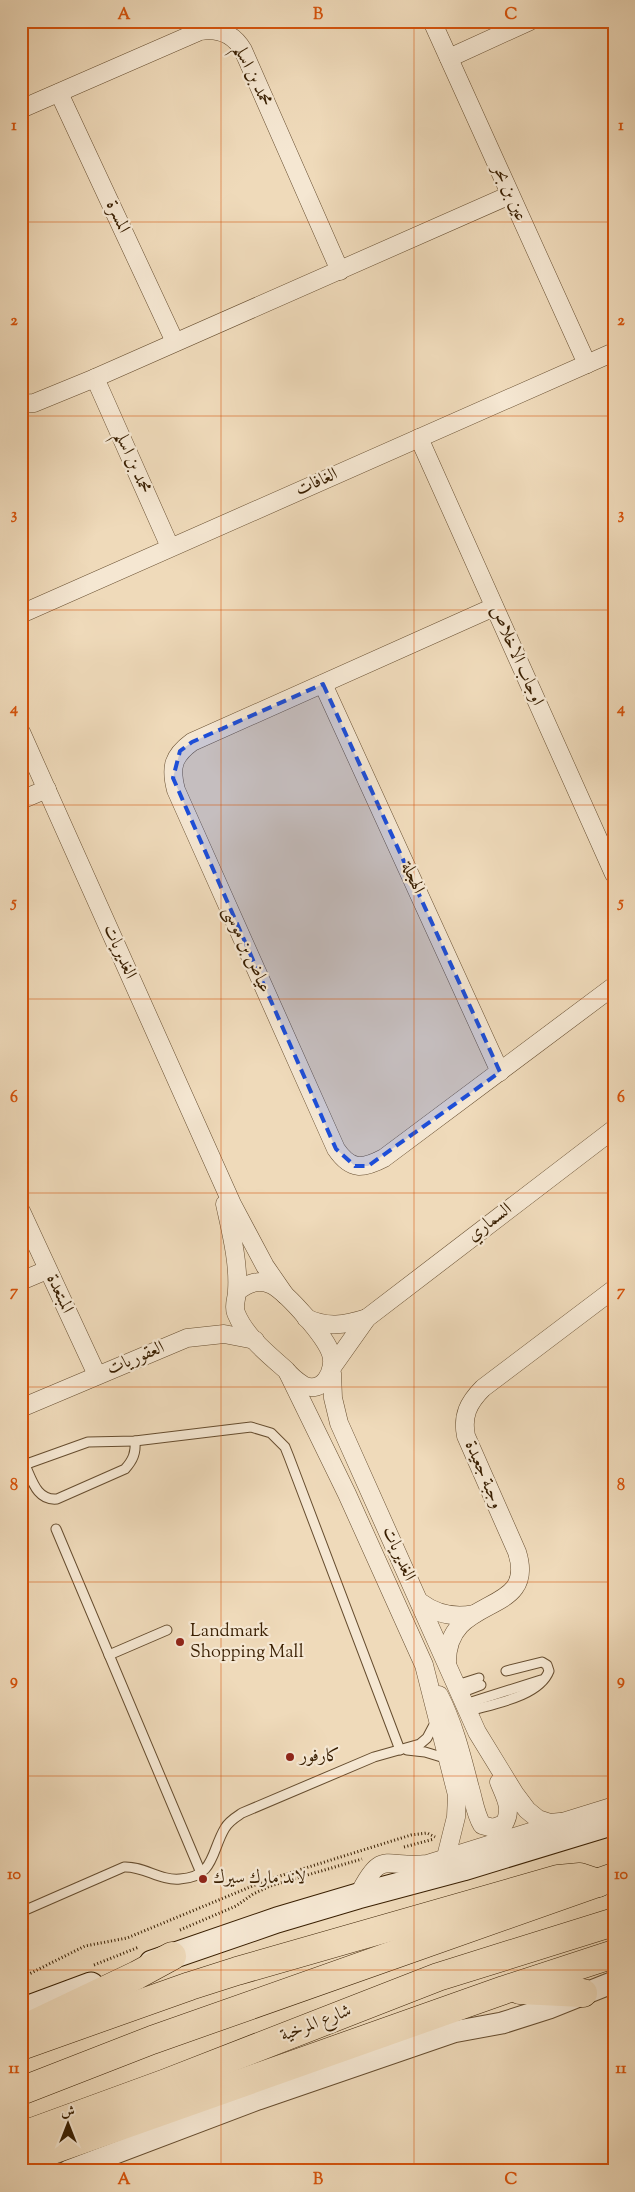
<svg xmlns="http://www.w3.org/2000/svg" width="635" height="2192" viewBox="0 0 635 2192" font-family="'Sorts Mill Goudy',Amiri,serif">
	<rect width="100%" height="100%" fill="#efdaba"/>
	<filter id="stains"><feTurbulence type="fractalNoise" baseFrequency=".004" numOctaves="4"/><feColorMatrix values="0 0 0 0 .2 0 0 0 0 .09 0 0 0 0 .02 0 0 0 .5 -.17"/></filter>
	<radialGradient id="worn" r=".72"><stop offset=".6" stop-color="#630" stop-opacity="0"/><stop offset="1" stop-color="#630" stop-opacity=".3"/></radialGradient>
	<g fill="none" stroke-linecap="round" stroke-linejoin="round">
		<g stroke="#664d2f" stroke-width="11">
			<g id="service">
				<path d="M25 1465C32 1480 37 1501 57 1499L125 1469C133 1460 136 1453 135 1441"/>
				<polyline points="21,1466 88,1442 135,1441 251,1427 271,1433 285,1447 289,1457 400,1750"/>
				<polyline points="56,1529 201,1873"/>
				<polyline points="109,1655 167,1630"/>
				<polyline points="457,1685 479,1678"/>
				<polyline points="460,1693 481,1685"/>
				<polyline points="465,1704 541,1680"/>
				<path d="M469 1711C492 1704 539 1697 549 1671L547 1665 542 1662 506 1671"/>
				<polyline points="407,1750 425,1752 448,1759"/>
				<path d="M21 1912 124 1867C144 1866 160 1881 180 1879 215 1877 211 1851 225 1828 229 1821 236 1817 242 1813L374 1757 420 1744 427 1738 436 1721"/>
			</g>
		</g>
		<g stroke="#664d2f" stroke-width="19">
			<g id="minor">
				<polyline points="432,21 587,364"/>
				<polyline points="449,58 530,21"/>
				<polyline points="59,93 175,342"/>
				<path d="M21 109 200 31C218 28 233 33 243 50L340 271"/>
				<polyline points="95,378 170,547"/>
				<polyline points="21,404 34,403 95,378 510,195"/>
				<polyline points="419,438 614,874"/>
				<path d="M494 607 192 742C173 756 170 767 176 790L336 1149C351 1171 363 1169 384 1158L614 986"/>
				<polyline points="21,614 614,352"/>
				<polyline points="323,684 500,1072"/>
				<polyline points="21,732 232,1204 265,1266 285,1295"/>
				<polyline points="21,800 47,789"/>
				<path d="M225 1204C231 1232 239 1263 237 1291 237 1299 233 1305 236 1313 245 1336 268 1354 286 1370 290 1375 297 1381 303 1385 323 1395 336 1370 331 1354 326 1337 288 1294 272 1285 260 1279 247 1283 237 1292"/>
				<polyline points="21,1211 97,1375"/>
				<polyline points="21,1281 47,1270"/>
				<path d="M306 1318C327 1328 345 1325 367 1318"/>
				<polyline points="333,1366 367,1318 614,1129"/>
				<polyline points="288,1373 347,1494 424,1665 457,1795 456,1817 446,1857"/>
				<polyline points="332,1373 333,1398 339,1423 477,1732 515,1794 527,1810 538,1819 550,1823 560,1822"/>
				<polyline points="21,1408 187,1338 224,1334 255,1340"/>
				<path d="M420 1602C436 1614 454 1618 474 1614"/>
				<path d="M447 1662C447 1592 538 1618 517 1552L466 1436C462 1416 468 1403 483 1388L614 1289"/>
				<path d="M439 1695C454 1724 462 1757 470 1788 474 1801 475 1813 482 1825L493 1828 504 1824C513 1809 505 1797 499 1782"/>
				<path d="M358 1896C382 1847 385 1869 427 1864L614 1806"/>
			</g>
		</g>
		<g stroke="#664d2f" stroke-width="23">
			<polyline id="tertiary" points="68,2171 258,2099 453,2032 502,2023 549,2008 614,1982"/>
		</g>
		<g stroke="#381e01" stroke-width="27">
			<g id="secondary">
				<polyline points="152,1963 277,1920 358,1896 463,1868 614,1822"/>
				<polyline points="21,2011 91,1985"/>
			</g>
		</g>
		<g stroke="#381e01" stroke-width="29">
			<g id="trunk">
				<polyline points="21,2091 152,2040 614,1877"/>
				<polyline points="21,2136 166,2083 438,1977 614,1922"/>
			</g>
		</g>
		<g stroke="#381e01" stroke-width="29">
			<g id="motorway">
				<polyline points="520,1990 583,1993"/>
				<polyline points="32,2025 137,1975 172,1956"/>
				<polyline points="21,2046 190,1986 237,1971 558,1879 580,1877 598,1883"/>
				<polyline points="21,2161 504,1990 614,1954"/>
			</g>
		</g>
		<g stroke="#381e01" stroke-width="3" stroke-dasharray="1 2.5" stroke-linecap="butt">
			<polyline points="404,1847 434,1839"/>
			<polyline points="180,1930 236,1906 253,1894 270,1886 362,1859"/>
			<polyline points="94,1965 139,1947"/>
			<polyline points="21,1978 85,1946 127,1938 267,1880 411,1835 427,1833 435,1837"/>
		</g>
		<use href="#service" stroke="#f5e7d2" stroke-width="9"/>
		<use href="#minor" stroke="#f5e7d2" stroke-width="18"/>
		<use href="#tertiary" stroke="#f5e7d2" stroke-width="21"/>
		<use href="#secondary" stroke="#f5e7d2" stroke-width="25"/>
		<use href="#trunk" stroke="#efdaba" stroke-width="28"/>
		<use href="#motorway" stroke="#efdaba" stroke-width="28"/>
	</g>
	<path fill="#1d4ed8" fill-opacity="0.2" stroke="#1d4ed8" stroke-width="4" stroke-dasharray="10 6" stroke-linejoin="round" d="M323 684 500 1072 368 1166H355L336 1149 173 778 180 751 192 742Z"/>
	<path fill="none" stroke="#d6530b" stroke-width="1" stroke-opacity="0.55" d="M221 21V2171M414 21V2171M21 222H614M21 416H614M21 610H614M21 805H614M21 999H614M21 1193H614M21 1387H614M21 1582H614M21 1776H614M21 1970H614"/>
	<g fill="#8f2418" stroke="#f5e7d2" stroke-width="2">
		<circle cx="180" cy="1642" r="5"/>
		<circle cx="290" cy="1757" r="5"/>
		<circle cx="203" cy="1879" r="5"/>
	</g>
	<g text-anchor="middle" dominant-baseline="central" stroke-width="4.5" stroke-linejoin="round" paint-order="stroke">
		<g font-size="18" fill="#381e01" stroke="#f5e7d2">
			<text transform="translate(252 76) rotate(64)">محمد بن اسلم</text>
			<text transform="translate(509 193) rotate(66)">عين بن بحر</text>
			<text transform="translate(117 217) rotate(65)">المسرة</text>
			<text transform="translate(132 463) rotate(66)">محمد بن اسلم</text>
			<text transform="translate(317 483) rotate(-24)">الغافات</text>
			<text transform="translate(516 656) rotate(66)">اوجاب الاخلاص</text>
			<text transform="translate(412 878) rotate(66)">الهجلة</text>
			<text transform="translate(246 950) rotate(66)">عياض بن موسى</text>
			<text transform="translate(119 952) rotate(66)">الغديريات</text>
			<text transform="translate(490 1223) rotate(-37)">السماري</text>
			<text transform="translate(59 1294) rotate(65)">المبتعدة</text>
			<text transform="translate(136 1359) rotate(-23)">العقوريات</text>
			<text transform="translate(483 1475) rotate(67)">وجبة جعيدة</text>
			<text transform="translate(398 1554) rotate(66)">الغديريات</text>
			<text transform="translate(316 2024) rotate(-21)">شارع المرخية</text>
		</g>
		<g font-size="18" fill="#381e01" stroke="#f5e7d2" text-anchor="start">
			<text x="190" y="1632">Landmark<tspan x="190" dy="21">Shopping Mall</tspan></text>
			<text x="300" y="1757">كارفور</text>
			<text x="213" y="1879">لاند مارك سيرك</text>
		</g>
	</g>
	<rect width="635" height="2192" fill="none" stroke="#efdaba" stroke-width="55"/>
	<g transform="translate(68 2124)" stroke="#f5e7d2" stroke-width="4" paint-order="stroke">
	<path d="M0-4L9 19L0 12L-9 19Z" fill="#381e01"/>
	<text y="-8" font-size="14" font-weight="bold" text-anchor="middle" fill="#381e01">ش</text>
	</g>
	<rect x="28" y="28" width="580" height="2136" fill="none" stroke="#d6530b" stroke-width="2"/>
	<g font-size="16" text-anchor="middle" font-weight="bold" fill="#d6530b">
		<text x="124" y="19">A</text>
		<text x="318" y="19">B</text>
		<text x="511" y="19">C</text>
		<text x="14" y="130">1</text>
		<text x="621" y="130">1</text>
		<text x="14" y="325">2</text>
		<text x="621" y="325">2</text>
		<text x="14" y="519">3</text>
		<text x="621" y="519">3</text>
		<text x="14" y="713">4</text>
		<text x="621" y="713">4</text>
		<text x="14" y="907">5</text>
		<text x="621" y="907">5</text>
		<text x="14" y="1102">6</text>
		<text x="621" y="1102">6</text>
		<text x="14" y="1296">7</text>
		<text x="621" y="1296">7</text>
		<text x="14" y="1490">8</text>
		<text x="621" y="1490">8</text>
		<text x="14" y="1685">9</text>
		<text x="621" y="1685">9</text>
		<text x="14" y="1879">10</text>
		<text x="621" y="1879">10</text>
		<text x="14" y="2073">11</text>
		<text x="621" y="2073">11</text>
		<text x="124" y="2184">A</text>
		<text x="318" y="2184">B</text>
		<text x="511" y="2184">C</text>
	</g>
	<rect width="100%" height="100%" filter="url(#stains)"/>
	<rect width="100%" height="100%" fill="url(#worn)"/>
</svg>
